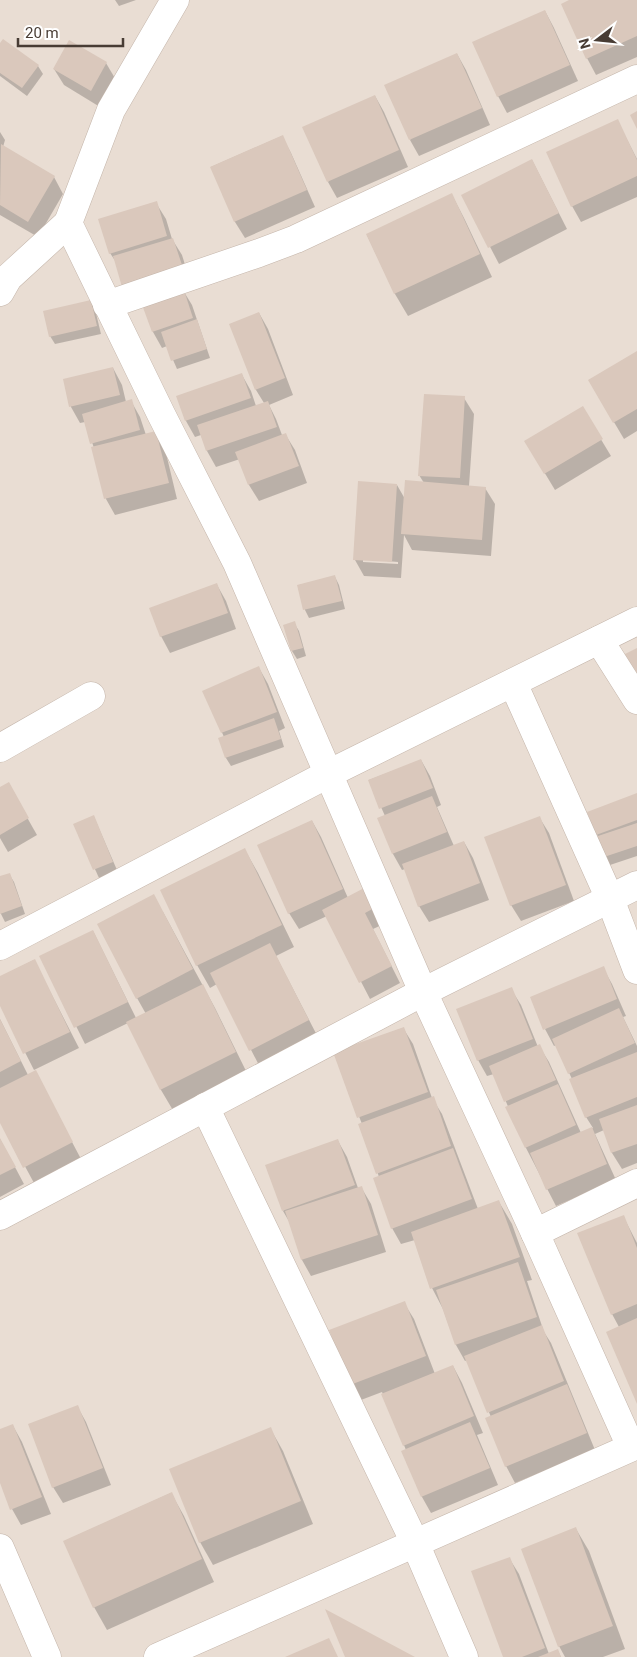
<svg xmlns="http://www.w3.org/2000/svg" width="637" height="1657" viewBox="0 0 637 1657" font-family="Roboto,sans-serif">
	<rect width="100%" height="100%" fill="#f5ede5"/>
	<rect fill="#e9ddd3" x="0" y="0" width="637" height="1657"/>
	<g fill="#0003" fill-rule="evenodd">
		<polygon points="115,0 136,0 119,6"/>
		<polygon points="573,0 637,0 637,57 596,75 587,58"/>
		<polygon points="545,11 554,28 578,81 507,113 498,96"/>
		<polygon points="69,42 106,63 116,80 100,107 64,85 54,69"/>
		<polygon points="0,45 38,66 43,74 27,96 0,76"/>
		<polygon points="457,54 466,70 490,125 419,156 410,140"/>
		<polygon points="375,96 384,112 408,167 337,198 328,182"/>
		<polygon points="617,120 637,159 637,197 581,222 572,206"/>
		<polygon points="0,132 5,140 3,147 54,177 63,194 38,237 0,215"/>
		<polygon points="282,136 291,153 315,207 245,238 235,222 211,167"/>
		<polygon points="532,160 567,229 499,264 463,195"/>
		<polygon points="452,195 464,218 492,277 408,316 395,294 367,235"/>
		<polygon points="156,203 166,219 172,239 182,255 191,284 181,287 192,305 210,358 177,369 167,346 162,348 153,332 143,303 110,253"/>
		<polygon points="90,301 95,309 101,334 55,344 50,336"/>
		<polygon points="259,313 268,329 293,395 269,405 276,419 282,435 285,434 295,450 307,483 259,501 249,485 240,459 216,467 207,451 201,435 195,437 186,421 178,397 242,375 251,391 256,406 264,403 256,390 231,324"/>
		<polygon points="637,355 637,431 624,439 589,380"/>
		<polygon points="113,368 122,385 126,402 131,401 140,417 146,435 155,433 165,449 177,499 115,515 106,499 94,448 85,422 80,423 71,407 64,380"/>
		<path d="M464 398 474 414 469 486 485 488 495 504 491 556 412 550 404 535 401 578 364 576 355 560 397 485 405 499 424 483 419 475ZM363 559 398 562V564L363 562Z"/>
		<polygon points="582,408 611,456 555,490 526,442"/>
		<polygon points="335,577 339,585 345,609 309,618 305,610 299,585"/>
		<polygon points="217,585 226,601 236,629 170,653 161,636"/>
		<polygon points="294,623 299,631 306,656 297,659 292,651"/>
		<polygon points="259,668 268,684 285,728 279,731 284,747 231,766 226,758 224,737 204,692"/>
		<polygon points="421,760 430,776 441,805 437,807 454,846 464,842 473,858 489,900 429,922 419,906 405,869 402,870 393,854 385,816 369,780"/>
		<polygon points="8,784 37,835 8,852 0,838 0,788"/>
		<polygon points="637,794 637,856 607,866 597,834"/>
		<polygon points="94,817 117,870 99,878 75,825"/>
		<polygon points="539,817 549,833 574,901 521,921 511,905"/>
		<polygon points="312,821 321,837 348,898 367,888 386,923 373,929 400,983 370,999 327,916 299,929 289,913"/>
		<polygon points="245,850 258,873 294,947 276,956 321,1043 263,1073 217,984 210,988 197,965"/>
		<polygon points="9,874 14,882 25,914 5,922 0,912 0,878"/>
		<polygon points="163,912 215,1008 248,1075 174,1112 161,1090 128,1023 85,1044 41,956 93,931 136,1018 146,1014 137,998"/>
		<polygon points="34,960 79,1048 34,1070 81,1159 34,1183 0,1120 0,1019 28,1075 35,1072 0,1003 0,977"/>
		<polygon points="603,968 612,984 626,1016 623,1017 637,1046 637,1163 622,1169 612,1153 604,1130 595,1134 616,1180 556,1206 526,1148 494,1074 487,1076 478,1060 511,989 521,1005 538,1047 539,1046 549,1062 581,1133 593,1128 586,1117 572,1079 556,1045 554,1046 545,1029"/>
		<polygon points="403,1028 413,1044 432,1098 442,1114 478,1209 499,1202 512,1224 532,1280 527,1281 544,1332 551,1343 595,1450 515,1483 506,1466 491,1417 467,1360 465,1361 456,1345 443,1309 432,1288 415,1240 401,1244 392,1228 379,1177 362,1124 334,1053"/>
		<polygon points="0,1139 24,1184 0,1197"/>
		<polygon points="338,1141 347,1157 358,1188 361,1187 371,1204 386,1252 311,1276 302,1260 290,1223 283,1211"/>
		<polygon points="623,1216 637,1243 637,1401 619,1327 612,1314"/>
		<polygon points="404,1303 414,1319 435,1374 453,1366 462,1383 483,1433 477,1435 498,1485 431,1513 422,1497 403,1451 406,1450 382,1392 361,1400 352,1384"/>
		<polygon points="77,1406 86,1422 111,1485 63,1503 53,1487"/>
		<polygon points="13,1426 22,1442 51,1514 21,1525 12,1509 0,1480 0,1431"/>
		<polygon points="270,1428 283,1451 313,1524 213,1565 200,1542"/>
		<polygon points="171,1493 184,1516 214,1582 107,1630 94,1607 65,1541"/>
		<polygon points="576,1529 589,1551 625,1649 603,1657 565,1657 559,1646"/>
		<polygon points="509,1558 519,1574 549,1654 558,1651 561,1657 505,1657"/>
	</g>
	<g fill="#dac8bc">
		<polygon points="569,0 637,0 637,36 586,59 561,4"/>
		<polygon points="545,10 570,65 497,97 472,42"/>
		<polygon points="3,39 39,65 22,88 0,73 0,43"/>
		<polygon points="69,40 107,62 91,91 53,69"/>
		<polygon points="457,53 482,108 409,140 384,85"/>
		<polygon points="375,95 399,150 327,182 302,127"/>
		<polygon points="637,111 637,129 630,115"/>
		<polygon points="618,119 637,160 637,176 571,207 546,152"/>
		<polygon points="283,135 307,190 234,222 210,167"/>
		<polygon points="1,144 55,176 28,222 0,205"/>
		<polygon points="532,159 559,213 488,248 461,195"/>
		<polygon points="452,193 480,254 394,294 366,234"/>
		<polygon points="157,201 167,236 109,254 98,219"/>
		<polygon points="173,238 183,268 122,287 113,256"/>
		<polygon points="183,287 193,318 152,332 141,302"/>
		<polygon points="91,300 97,326 49,337 43,311"/>
		<polygon points="259,312 285,378 255,390 229,324"/>
		<polygon points="197,319 207,349 171,361 161,332"/>
		<polygon points="637,351 637,409 613,423 588,380"/>
		<polygon points="113,367 120,395 69,407 63,379"/>
		<polygon points="242,373 251,398 185,421 176,396"/>
		<polygon points="424,394 465,396 460,478 418,476"/>
		<polygon points="132,399 140,430 90,444 82,414"/>
		<polygon points="268,401 277,427 206,451 197,425"/>
		<polygon points="583,406 603,439 544,474 524,441"/>
		<polygon points="156,431 169,483 104,499 91,447"/>
		<polygon points="286,433 299,466 248,485 235,452"/>
		<polygon points="405,480 486,487 482,540 401,534"/>
		<polygon points="358,481 397,484 392,562 353,560"/>
		<polygon points="335,575 342,601 303,610 297,585"/>
		<polygon points="217,583 228,613 160,637 149,608"/>
		<polygon points="295,621 303,648 291,651 283,625"/>
		<polygon points="637,648 637,695 617,658"/>
		<polygon points="259,666 277,712 221,733 202,691"/>
		<polygon points="274,718 281,739 225,758 218,738"/>
		<polygon points="421,759 433,788 379,809 368,780"/>
		<polygon points="9,782 29,818 0,835 0,787"/>
		<polygon points="637,793 637,820 596,835 587,812"/>
		<polygon points="432,796 447,832 392,854 377,818"/>
		<polygon points="94,815 113,862 93,870 73,824"/>
		<polygon points="540,816 566,885 510,906 484,837"/>
		<polygon points="312,820 343,889 288,914 257,845"/>
		<polygon points="637,823 637,846 601,858 595,837"/>
		<polygon points="464,841 480,883 418,907 402,864"/>
		<polygon points="245,848 282,925 196,966 160,890"/>
		<polygon points="10,873 22,906 0,914 0,876"/>
		<polygon points="368,886 378,906 365,913 392,966 359,983 322,910"/>
		<polygon points="154,894 193,969 136,999 97,924"/>
		<polygon points="93,930 128,1002 74,1028 39,956"/>
		<polygon points="270,943 309,1020 249,1051 210,973"/>
		<polygon points="35,959 70,1032 23,1054 0,1006 0,976"/>
		<polygon points="604,966 617,999 543,1030 530,997"/>
		<polygon points="203,984 236,1052 160,1090 126,1022"/>
		<polygon points="512,987 533,1039 477,1061 456,1009"/>
		<polygon points="619,1008 635,1043 568,1074 552,1039"/>
		<polygon points="0,1019 21,1061 0,1072"/>
		<polygon points="404,1027 428,1092 357,1118 333,1052"/>
		<polygon points="540,1044 556,1080 504,1102 489,1066"/>
		<polygon points="637,1052 637,1097 585,1118 569,1079"/>
		<polygon points="36,1070 73,1142 23,1168 0,1123 0,1088"/>
		<polygon points="558,1084 576,1125 525,1148 505,1107"/>
		<polygon points="434,1096 451,1146 376,1174 358,1124"/>
		<polygon points="637,1105 637,1144 611,1153 599,1119"/>
		<polygon points="592,1127 607,1164 546,1190 530,1153"/>
		<polygon points="0,1138 16,1167 0,1175"/>
		<polygon points="338,1139 355,1185 282,1211 265,1165"/>
		<polygon points="453,1148 472,1199 391,1229 373,1178"/>
		<polygon points="362,1186 378,1235 301,1260 285,1211"/>
		<polygon points="499,1200 520,1257 430,1289 411,1232"/>
		<polygon points="624,1215 637,1248 637,1304 611,1315 577,1233"/>
		<polygon points="518,1262 537,1317 455,1345 436,1290"/>
		<polygon points="405,1301 426,1356 350,1385 329,1330"/>
		<polygon points="637,1318 637,1404 606,1332"/>
		<polygon points="542,1325 564,1381 487,1413 464,1356"/>
		<polygon points="453,1365 474,1416 403,1446 381,1394"/>
		<polygon points="567,1384 587,1433 505,1467 485,1418"/>
		<polygon points="78,1405 103,1468 52,1488 28,1424"/>
		<polygon points="470,1422 490,1468 421,1497 401,1451"/>
		<polygon points="13,1424 42,1497 10,1510 0,1483 0,1429"/>
		<polygon points="271,1427 301,1501 199,1543 169,1469"/>
		<polygon points="172,1492 202,1559 93,1608 63,1541"/>
		<polygon points="576,1527 613,1626 558,1647 521,1549"/>
		<polygon points="510,1557 545,1648 522,1657 503,1657 471,1571"/>
		<polygon points="325,1609 415,1657 345,1657"/>
		<polygon points="329,1638 338,1657 285,1657"/>
		<polygon points="558,1649 561,1657 538,1657"/>
	</g>
	<g fill="none" stroke-linecap="round" stroke-linejoin="round">
		<g stroke="#c4b5aa" stroke-width="29">
			<g id="minor">
				<polyline points="175,0 111,110 68,223 161,414 237,563 423,992 535,1233 631,1447"/>
				<polyline points="0,292 8,278 68,223"/>
				<polyline points="107,305 259,253 296,239 637,79"/>
				<polyline points="599,640 637,700"/>
				<polyline points="513,683 610,899 637,970"/>
				<polyline points="0,748 91,696"/>
				<polyline points="0,946 328,774 637,621"/>
				<polyline points="205,1107 415,1543 464,1657"/>
				<polyline points="0,1216 423,992 637,885"/>
				<polyline points="535,1233 637,1183"/>
				<polyline points="0,1548 47,1657"/>
				<polyline points="158,1657 637,1445"/>
			</g>
		</g>
		<use href="#minor" stroke="#fff" stroke-width="28"/>
	</g>
	<g transform="translate(597 40) rotate(254)" stroke="#ffffff" stroke-width="4" paint-order="stroke">
	<path d="M0-4L9 19L0 12L-9 19Z" fill="#483c34"/>
	<text y="-8" font-size="14" font-weight="bold" text-anchor="middle" fill="#483c34">N</text>
	</g>
	<path d="M18 38v8h105v-8" fill="none" stroke="#483c34" stroke-width="2.5"/>
	<text x="25" y="38" font-size="15" fill="#483c34" stroke="#ffffff" stroke-width="4" paint-order="stroke">20 m</text>
</svg>
